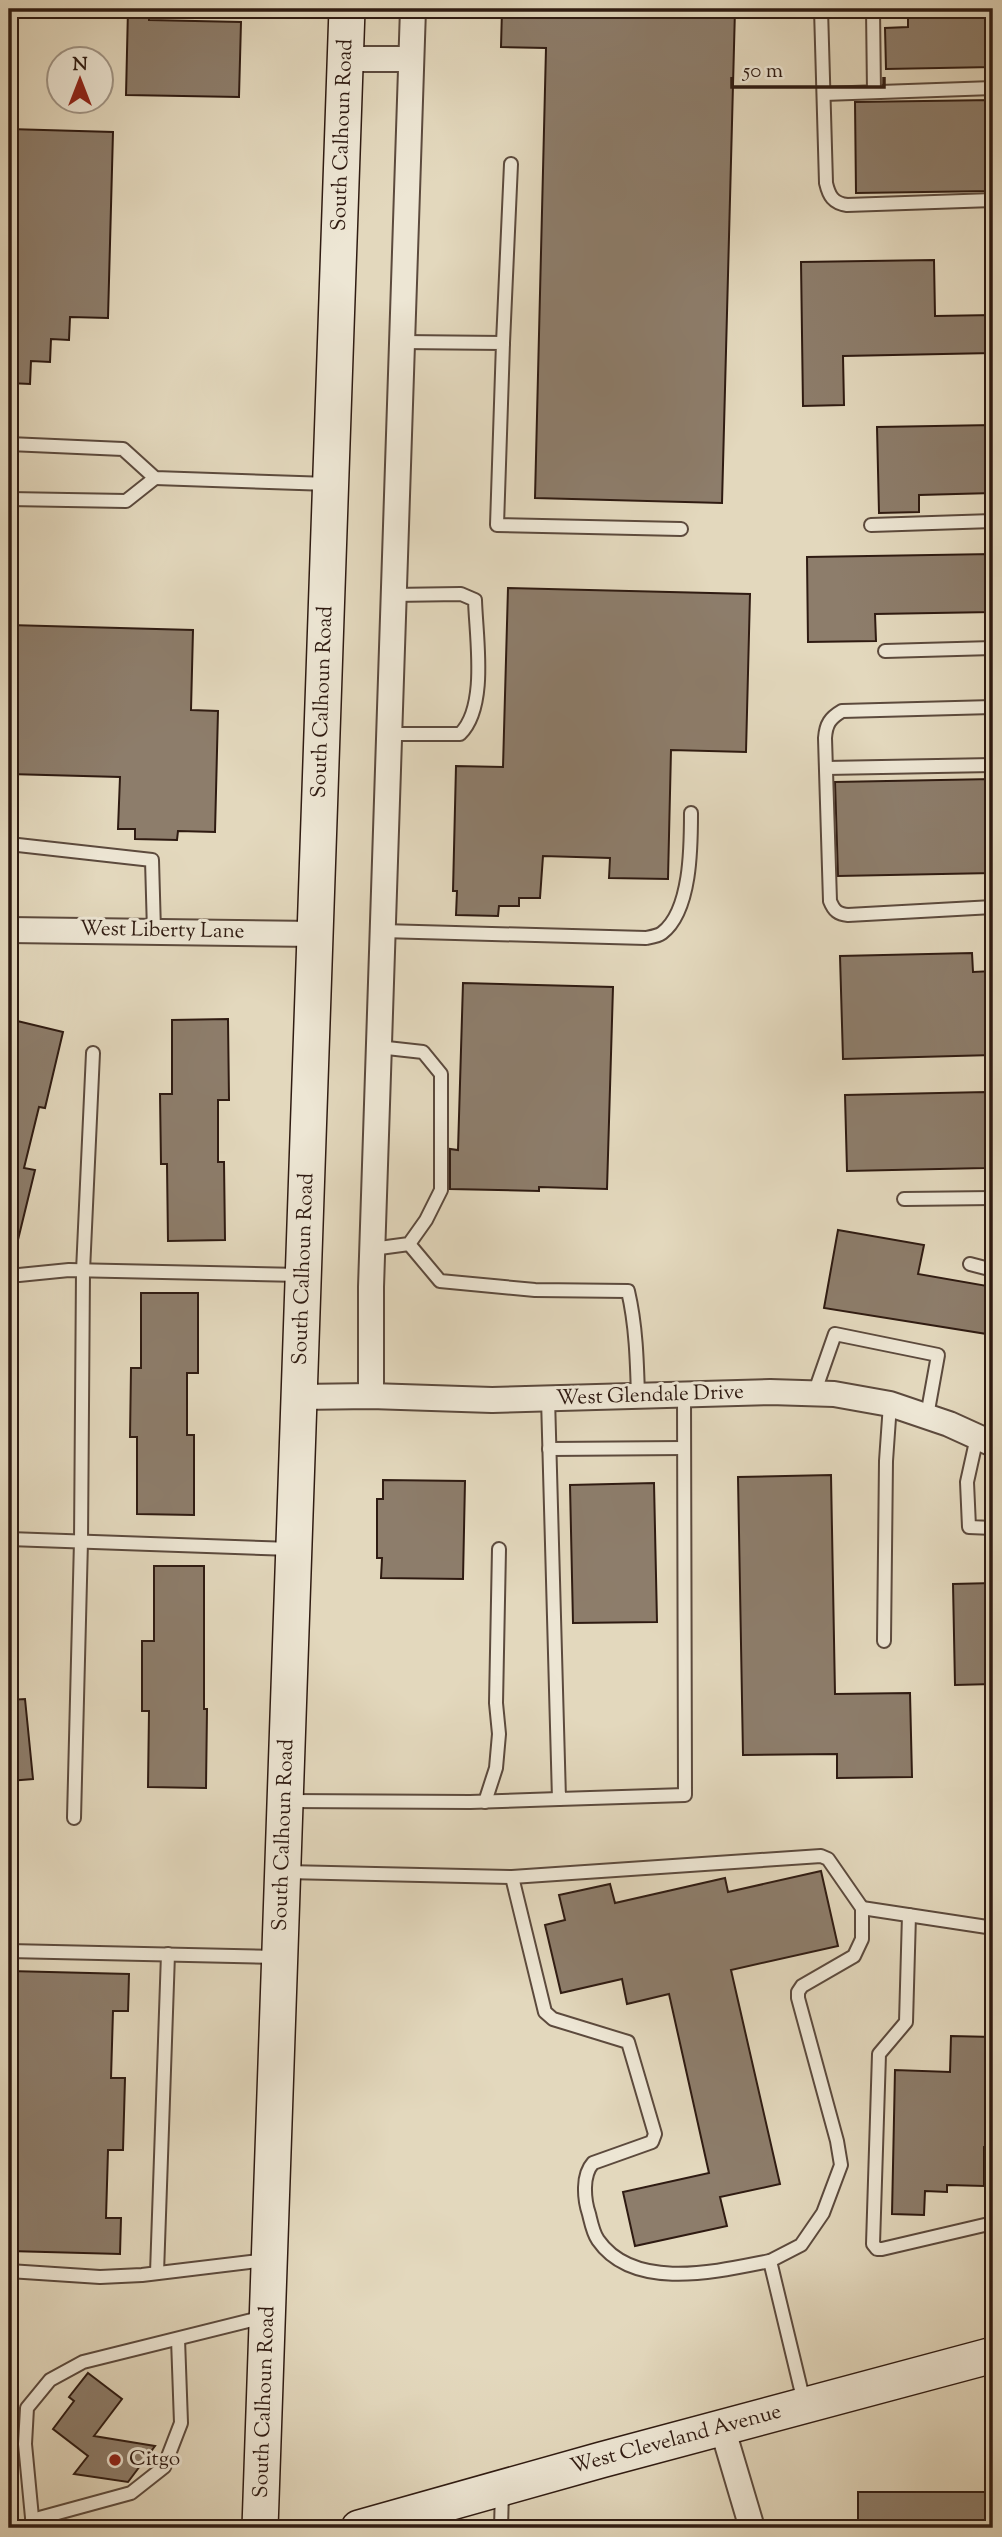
<svg xmlns="http://www.w3.org/2000/svg" width="1002" height="2537" viewBox="0 0 1002 2537" font-family="'Sorts Mill Goudy',serif">
	<rect width="100%" height="100%" fill="#e3d8bd"/>
	<filter id="stains"><feTurbulence type="fractalNoise" baseFrequency=".00286" numOctaves="4"/><feColorMatrix values="0 0 0 0 .2 0 0 0 0 .09 0 0 0 0 .02 0 0 0 .5 -.17"/></filter>
	<radialGradient id="worn" r=".72"><stop offset=".6" stop-color="#630" stop-opacity="0"/><stop offset="1" stop-color="#630" stop-opacity=".3"/></radialGradient>
	<g fill="#8d7d6b" stroke="#2f1b12" stroke-width="2">
		<polygon points="128,9 149,9 149,20 241,22 239,97 126,95"/>
		<polygon points="502,9 735,9 722,503 535,498 546,48 501,47"/>
		<polygon points="908,9 993,9 993,67 886,69 885,28 908,27"/>
		<polygon points="993,100 993,191 856,193 855,102"/>
		<polygon points="9,129 113,132 108,318 70,317 69,340 51,339 50,362 31,361 30,384 9,383"/>
		<polygon points="934,260 935,316 993,315 993,353 843,356 844,405 803,406 801,262"/>
		<polygon points="993,425 993,493 919,495 919,512 879,513 877,427"/>
		<polygon points="993,554 993,612 875,614 876,641 808,642 807,557"/>
		<polygon points="508,588 750,594 746,752 671,750 668,879 609,878 610,858 543,856 540,898 519,898 519,906 499,906 498,916 456,915 457,891 453,891 456,766 503,767"/>
		<polygon points="9,625 193,630 191,710 218,711 215,832 178,831 177,840 135,839 135,829 118,829 120,777 9,774"/>
		<polygon points="993,779 993,873 838,876 835,782"/>
		<polygon points="972,953 973,972 993,971 993,1055 843,1059 840,956"/>
		<polygon points="463,983 613,987 607,1189 539,1187 539,1191 450,1189 450,1149 458,1150"/>
		<polygon points="9,1019 63,1032 45,1108 39,1107 24,1168 35,1170 15,1252 9,1251"/>
		<polygon points="228,1019 229,1100 218,1100 218,1162 224,1162 225,1240 168,1241 167,1164 161,1164 160,1094 172,1094 172,1020"/>
		<polygon points="986,1092 986,1105 993,1105 993,1157 985,1157 985,1168 847,1171 845,1095"/>
		<polygon points="838,1230 924,1245 918,1274 993,1287 993,1335 824,1308"/>
		<polygon points="141,1293 198,1293 198,1373 187,1373 187,1435 194,1435 194,1515 137,1514 137,1437 130,1437 131,1368 141,1368"/>
		<polygon points="831,1475 835,1694 910,1693 912,1777 837,1778 837,1754 743,1755 738,1477"/>
		<polygon points="383,1480 465,1481 463,1579 381,1578 382,1558 377,1558 377,1499 383,1499"/>
		<polygon points="654,1483 657,1622 573,1623 570,1485"/>
		<polygon points="154,1566 204,1566 204,1709 207,1709 206,1788 148,1787 149,1711 142,1711 142,1641 154,1641"/>
		<polygon points="993,1583 993,1684 955,1685 953,1584"/>
		<polygon points="25,1699 33,1779 9,1781 9,1700"/>
		<polygon points="821,1871 838,1946 731,1970 780,2184 720,2197 727,2226 635,2246 623,2192 709,2173 669,1994 627,2004 622,1979 561,1993 545,1925 565,1920 559,1895 610,1884 615,1903 725,1878 728,1892"/>
		<polygon points="9,1971 129,1974 128,2011 113,2011 111,2078 125,2078 123,2150 108,2150 106,2218 121,2218 120,2254 9,2251"/>
		<polygon points="951,2036 993,2037 993,2148 984,2147 984,2186 947,2185 947,2192 925,2191 924,2215 892,2214 895,2070 950,2072"/>
		<polygon points="88,2373 122,2399 94,2436 155,2446 128,2482 74,2474 88,2456 53,2429 74,2401 69,2397"/>
		<rect x="858" y="2492" width="135" height="36"/>
	</g>
	<g fill="none" stroke-linecap="round" stroke-linejoin="round">
		<g stroke="#5c4a3d" stroke-width="16">
			<g id="lane">
				<path d="M821 9 826 183C829 196 833 203 847 205L993 200"/>
				<polyline points="873,9 874,92"/>
				<polyline points="824,94 993,88"/>
				<polyline points="402,342 503,343 497,525 681,529"/>
				<polyline points="503,343 511,164"/>
				<polyline points="9,444 123,449 155,478 329,484"/>
				<polyline points="9,499 126,501 155,478"/>
				<polyline points="871,525 993,521"/>
				<polyline points="885,651 993,648"/>
				<path d="M993 707 842 711C830 718 826 724 825 738L830 901C834 911 838 914 848 915L993 907"/>
				<path d="M388 734H460C488 707 476 637 475 600L461 594 392 595"/>
				<polyline points="826,768 993,765"/>
				<polyline points="9,844 152,860 154,931"/>
				<path d="M382 931 646 938C651 937 658 936 662 933 691 911 691 847 691 813"/>
				<polyline points="904,1199 993,1198"/>
				<path d="M409 1244 440 1281 535 1290 628 1291C636 1325 637 1361 638 1396"/>
				<polyline points="372,1249 409,1244 426,1220 441,1190 441,1074 423,1052 378,1047"/>
				<polyline points="970,1264 993,1270"/>
				<polyline points="9,1276 69,1270 300,1275"/>
				<polyline points="814,1394 835,1334 938,1355 927,1416"/>
				<polyline points="548,1398 559,1799 685,1795 684,1395"/>
				<polyline points="977,1437 967,1482 969,1527 993,1528"/>
				<polyline points="549,1449 684,1448"/>
				<polyline points="9,1539 292,1549"/>
				<polyline points="884,1641 886,1461 890,1404"/>
				<polyline points="993,1711 993,1762"/>
				<polyline points="289,1801 470,1802 559,1799"/>
				<polyline points="485,1802 496,1768 499,1734 496,1703 499,1549"/>
				<polyline points="74,1818 81,1541 83,1271 93,1053"/>
				<polyline points="286,1872 512,1877 821,1856 828,1859 862,1908 862,1939 854,1956 802,1986 798,1992 798,1998 837,2141 841,2165 823,2213 801,2245 770,2261 804,2402"/>
				<path d="M512 1877 545 2012 553 2019 628 2042 655 2134 652 2142 593 2163C582 2175 584 2199 589 2214 591 2222 593 2233 598 2240 634 2292 719 2271 770 2261"/>
				<polyline points="862,1908 987,1927 993,1931"/>
				<polyline points="909,1915 906,2022 879,2054 873,2244 877,2249 882,2249 993,2223"/>
				<polyline points="9,1951 278,1957"/>
				<polyline points="9,2271 100,2277 142,2275 266,2260"/>
				<polyline points="157,2273 168,1954"/>
				<polyline points="32,2520 131,2493 164,2467 181,2423 178,2339"/>
				<polyline points="33,2528 25,2444 27,2408 50,2380 83,2362 264,2317"/>
				<polyline points="501,2528 502,2490"/>
			</g>
		</g>
		<g stroke="#5c4a3d" stroke-width="28">
			<g id="street">
				<polyline points="346,59 411,59"/>
				<polyline points="9,930 315,934"/>
				<polyline points="371,1396 371,1287 413,9"/>
				<polyline points="299,1397 371,1396 492,1400 770,1392 834,1394 890,1404 949,1424 993,1444"/>
				<polyline points="722,2427 752,2528"/>
			</g>
		</g>
		<g stroke="#2f1b12" stroke-width="38">
			<g id="secondary">
				<polyline points="260,2528 347,9"/>
				<polyline points="359,2528 601,2460 993,2355"/>
			</g>
		</g>
		<use href="#lane" stroke="#ede6d4" stroke-width="12"/>
		<use href="#street" stroke="#ede6d4" stroke-width="24"/>
		<use href="#secondary" stroke="#ede6d4" stroke-width="35"/>
	</g>
	<circle fill="#8f2418" stroke="#ede6d4" stroke-width="2.5" cx="115" cy="2460" r="7"/>
	<g text-anchor="middle" dominant-baseline="central" stroke-width="6" stroke-linejoin="round" paint-order="stroke">
		<g font-size="21" fill="#2f1b12" stroke="#ede6d4">
			<text transform="translate(343 135) rotate(-88)">South Calhoun Road</text>
			<text transform="translate(323 702) rotate(-88)">South Calhoun Road</text>
			<text transform="translate(162 931) rotate(1)">West Liberty Lane</text>
			<text transform="translate(304 1269) rotate(-88)">South Calhoun Road</text>
			<text transform="translate(650 1396) rotate(-2)">West Glendale Drive</text>
			<text transform="translate(284 1835) rotate(-88)">South Calhoun Road</text>
			<text transform="translate(265 2402) rotate(-88)">South Calhoun Road</text>
			<text transform="translate(676 2440) rotate(-15)">West Cleveland Avenue</text>
		</g>
		<g font-size="21" fill="#2f1b12" stroke="#ede6d4" text-anchor="start">
			<text x="129" y="2460">Citgo</text>
		</g>
	</g>
	<rect width="1002" height="2537" fill="none" stroke="#e3d8bd" stroke-width="35"/>
	<rect x="10" y="10" width="981" height="2516" fill="none" stroke="#2f1b12" stroke-width="3.5"/>
	<rect x="18" y="18" width="967" height="2502" fill="none" stroke="#2f1b12" stroke-width="2"/>
	<g transform="translate(80 80)"><circle r="33" fill="#ede6d4" stroke="#a19586" stroke-width="2"/>
	<path d="M0-5L12 26L0 18L-12 26Z" fill="#8f2418"/>
	<text y="-10" font-size="19" font-weight="bold" text-anchor="middle" fill="#2f1b12">N</text>
	</g>
	<path d="M732 77v10h152v-10" fill="none" stroke="#2f1b12" stroke-width="3.5"/>
	<text x="743" y="77" font-size="21" fill="#2f1b12" stroke="#ede6d4" stroke-width="5" paint-order="stroke">50 m</text>
	<rect width="100%" height="100%" filter="url(#stains)"/>
	<rect width="100%" height="100%" fill="url(#worn)"/>
</svg>
